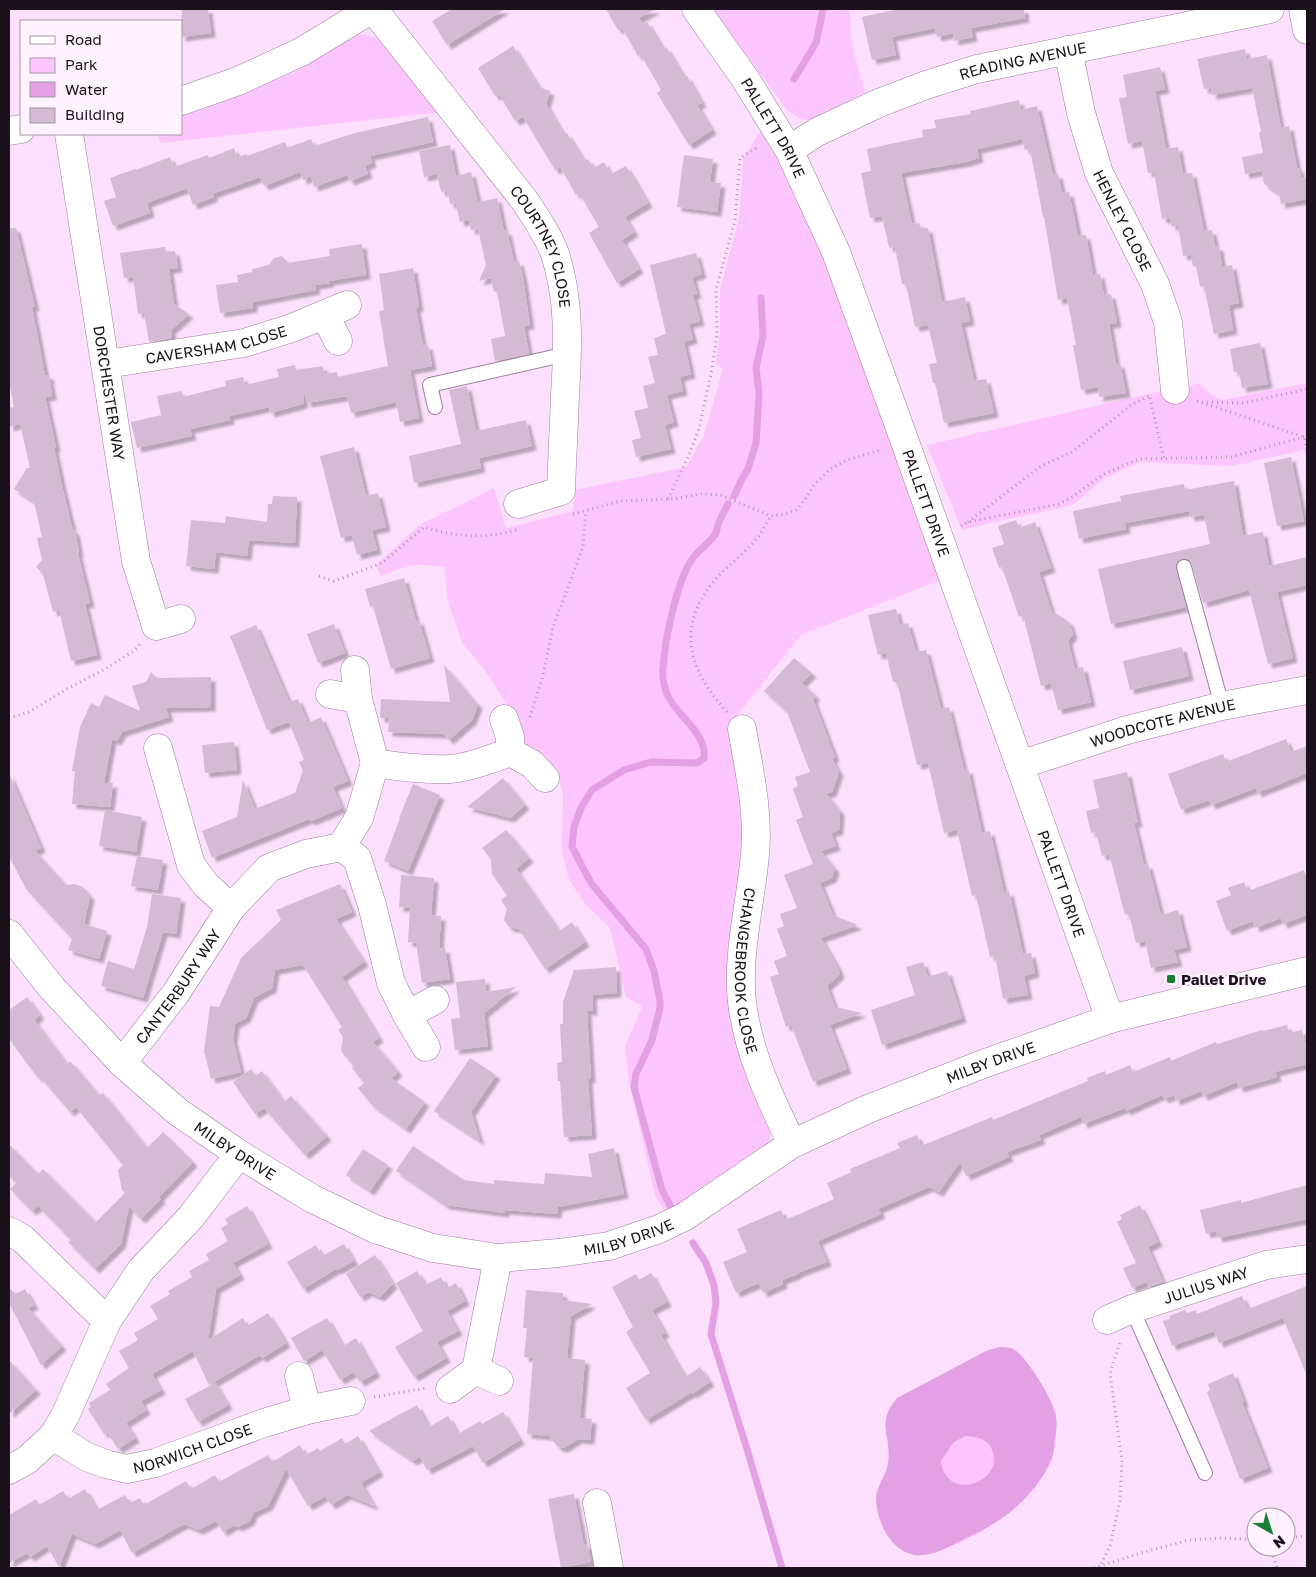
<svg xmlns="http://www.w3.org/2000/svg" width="1316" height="1577" viewBox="0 0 1316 1577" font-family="'Golos Text',sans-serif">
	<defs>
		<filter id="shadow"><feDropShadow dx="4.5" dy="4.5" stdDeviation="1" flood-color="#0004"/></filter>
	</defs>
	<rect width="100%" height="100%" fill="#fbdffc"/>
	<g fill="#fdc5fe">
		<path d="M712 9H850C848 36 857 66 865 92L819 119 803 120 788 111Z"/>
		<polygon points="356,33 383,39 441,112 160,143 158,134 181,134 181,115 295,72"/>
		<path d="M762 128 791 181 838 280 940 580 801 635 731 723 748 815 740 909 770 1128V1139L765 1152 668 1212 661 1205 655 1195 629 1081 625 1046 642 1007 626 997 610 928 586 905 569 880 562 851 563 796 559 779 544 768 520 740 512 712 484 669 462 643 448 602 444 567C416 562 407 565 381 576L376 565 421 524 494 488 506 528 573 511 575 490 686 467 704 435 723 369 716 363 720 331V289L739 219 743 159Z"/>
		<polygon points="1307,383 1307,463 1304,450 1231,466 1141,462 1105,478 1074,504 1061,508 999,521 962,530 927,445 1148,394 1200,384 1211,395 1223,400"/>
		<path d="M966 1436C977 1437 987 1439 992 1450 1006 1480 947 1505 941 1461L954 1442Z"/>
	</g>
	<path fill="#e3a0e5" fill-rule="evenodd" d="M999 1347C1002 1347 1007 1347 1011 1348 1021 1351 1036 1375 1042 1385 1047 1393 1052 1403 1055 1412 1058 1422 1056 1432 1055 1442 1054 1448 1054 1455 1051 1461 1034 1498 1002 1522 967 1538 955 1544 937 1554 924 1555 895 1559 876 1524 876 1498 876 1487 887 1474 888 1463 892 1435 875 1424 897 1398L986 1351ZM966 1436C977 1437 988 1439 992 1450 1006 1480 947 1505 941 1461L954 1442Z"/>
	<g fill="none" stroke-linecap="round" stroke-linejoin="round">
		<g stroke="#e3a0e5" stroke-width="7">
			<polyline points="794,79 816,43 823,9"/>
			<polyline points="734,496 742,479 748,469 756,443 759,393 756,368 763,336 761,298"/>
			<path d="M672 1209 662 1190 634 1087 636 1074 652 1040 660 1008V1001L654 971 646 949 591 883 572 847 574 827 581 808 592 790 624 770 651 762 697 763 704 758C707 732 676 716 667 694 664 686 662 676 663 668 665 640 676 584 691 561 697 550 712 542 716 533 717 530 717 527 718 525 720 518 725 511 728 504"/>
			<polyline points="693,1243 706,1263 714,1285 716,1303 711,1334 747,1449 782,1568"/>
		</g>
	</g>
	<g fill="#d5bad6" filter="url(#shadow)">
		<polygon points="182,9 208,9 211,33 181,37"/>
		<polygon points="452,9 505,9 447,45 432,21"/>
		<polygon points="606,9 656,9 639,18 643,24 647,22 663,49 666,47 684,77 687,76 702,103 697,105 712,130 689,145 657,93 661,90 641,55 638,56 622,28 618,30"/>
		<polygon points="899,9 1024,9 1025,18 971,28 973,37 954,41 953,33 937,37 935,28 892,37 896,55 872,60 862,17"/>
		<polygon points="513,46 539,87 550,91 546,104 564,135 567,133 584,161 588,159 593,168 604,162 611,174 626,166 648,203 625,217 634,232 622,240 639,269 617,283 589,233 599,227 579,193 576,195 560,167 555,170 523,117 515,121 499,94 495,96 478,68"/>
		<polygon points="1245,49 1247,59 1267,55 1281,128 1289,126 1297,168 1299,168 1301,178 1307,177 1307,199 1281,204 1279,194 1264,184 1262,171 1245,174 1242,157 1263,153 1259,132 1261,132 1252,88 1212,95 1211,88 1204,89 1197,59"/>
		<polygon points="1160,67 1165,89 1155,91 1166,149 1178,147 1183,174 1192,173 1204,231 1212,230 1215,247 1219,246 1222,267 1232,265 1239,303 1229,305 1233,330 1214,334 1204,286 1200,287 1196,266 1193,267 1191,255 1183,256 1178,225 1172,227 1170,218 1162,219 1154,172 1148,173 1142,141 1128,144 1119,98 1127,97 1123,75"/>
		<polygon points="1019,100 1021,110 1037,106 1053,175 1058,174 1062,193 1069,192 1078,236 1086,235 1093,275 1100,274 1104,295 1111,294 1117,323 1109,324 1116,364 1120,363 1126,393 1099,397 1098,387 1081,390 1073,345 1076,345 1067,298 1058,300 1044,217 1043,217 1030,149 1025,150 1022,139 977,149 979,158 966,162 901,173 912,224 919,223 921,229 928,228 942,302 965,297 970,321 961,323 974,381 986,379 994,413 944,423 935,383 933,383 929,364 937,363 928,325 915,327 906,284 902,284 895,247 889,248 882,216 870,218 861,173 871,171 867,149 923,137 922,130 936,128 934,120 971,114 970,111"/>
		<polygon points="428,117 433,142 370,156 372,163 365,166 368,174 350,181 347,175 314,187 311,176 303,180 300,172 264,186 260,177 212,194 214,197 193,205 187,188 147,203 150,213 113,226 104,201 116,197 110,178 135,169 136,170 170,157 174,167 208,155 209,158 234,148 237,157 247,154 247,156 285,142 287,148 311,139 314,146 355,133"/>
		<polygon points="450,145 456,176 471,172 478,202 497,198 504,231 507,230 514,262 519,261 523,278 530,325 524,326 529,354 495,361 491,339 505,336 497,291 494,292 491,278 479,281 486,265 478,229 471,230 469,220 460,222 456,203 450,204 447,191 441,192 437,174 424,177 419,151"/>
		<polygon points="684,155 713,159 710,182 721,183 717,212 677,207"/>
		<polygon points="9,228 16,228 35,307 32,307 45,375 49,375 52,396 45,397 56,447 54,448 63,490 73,531 75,530 79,553 78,554 90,603 85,604 97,655 71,661 59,610 53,612 43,574 36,567 42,560 37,538 42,537 34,502 14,489 27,468 30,468 20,424 9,427 9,408 14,407 9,382"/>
		<polygon points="362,244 366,275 329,281 329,283 315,285 316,290 253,302 253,308 220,313 216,285 238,282 237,275 252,272 252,269 269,265 274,258 282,256 288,263 330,256 329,249"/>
		<polygon points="165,247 166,252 175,251 178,268 169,269 174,304 189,314 171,330 172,338 149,342 144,313 138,314 133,277 124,278 120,253"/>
		<polygon points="696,253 702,274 692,277 697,294 693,295 700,321 689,324 693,339 684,342 691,374 680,377 683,391 667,395 674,422 665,425 671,449 636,457 632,440 641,438 634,411 648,408 643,386 655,383 648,357 658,355 654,338 666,334 650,265"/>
		<polygon points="413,268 419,307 416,308 423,346 428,345 432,366 410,370 419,418 400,422 396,402 351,413 347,396 307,403 304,392 303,404 270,413 269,407 229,416 230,420 190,429 192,436 137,448 131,422 161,415 157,396 182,391 183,397 226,386 225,381 243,377 245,385 279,377 277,369 295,365 296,370 323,366 324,374 337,372 338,377 388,366 379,311 384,310 379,274"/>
		<polygon points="1260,343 1268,384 1242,388 1239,371 1234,372 1230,349"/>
		<polygon points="467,386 476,431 526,420 532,446 479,458 481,468 414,483 409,456 461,444 449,390"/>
		<polygon points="354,447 366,496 378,493 386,527 372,530 377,550 357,555 352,535 341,538 320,456"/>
		<polygon points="1291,457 1304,521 1277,526 1264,463"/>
		<polygon points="1234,481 1243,536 1263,532 1269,566 1307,557 1307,585 1277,592 1293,658 1268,664 1249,590 1203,603 1192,565 1190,560 1186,558 1178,561 1175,565 1186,607 1111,624 1098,569 1210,544 1204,515 1190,517 1189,511 1125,523 1126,529 1079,539 1073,511 1121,501 1120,496 1184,484 1185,490"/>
		<polygon points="273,496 297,497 295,543 249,540 247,556 216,552 214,569 186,566 191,520 225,523 226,516 267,522 268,504 272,504"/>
		<polygon points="1016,520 1019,528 1035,522 1051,568 1039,572 1052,613 1054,612 1069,622 1073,634 1068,641 1075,669 1083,667 1091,702 1058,710 1051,683 1041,686 1023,615 1019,617 1002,567 999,568 992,548 1004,544 998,526"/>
		<polygon points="404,578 416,621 419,620 430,658 391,669 373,606 370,607 365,589"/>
		<polygon points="896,609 900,625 908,623 916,652 926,650 941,709 949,707 964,770 968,769 982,833 990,831 1004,893 1009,891 1023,954 1031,953 1035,973 1024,976 1028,995 1003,999 995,956 990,957 976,895 972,896 957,830 944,833 928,763 917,765 897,682 893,682 886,653 878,655 868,615"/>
		<polygon points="334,624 345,653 318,663 307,634"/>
		<polygon points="256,625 289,702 298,699 308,723 321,717 348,781 333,787 342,808 311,821 309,819 212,858 202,831 237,817 243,780 255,809 295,793 303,771 299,762 304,760 289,722 267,730 230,636"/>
		<polygon points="1182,647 1189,676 1130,690 1123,661"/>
		<polygon points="794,658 812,673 802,683 816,696 813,699 835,757 832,759 839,772 832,792 826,794 840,811 839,830 831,833 836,846 821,851 835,869 832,878 820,883 833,915 858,925 821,938 837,966 840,974 827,986 835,1007 862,1013 830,1025 847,1069 813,1082 791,1025 786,1027 770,977 779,974 774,961 787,956 777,929 784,926 780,914 797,908 784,875 813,864 796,820 803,817 793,789 798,786 795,777 810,772 787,712 764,691"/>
		<polygon points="444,665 478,705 472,720 449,740 444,734 388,732 389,718 380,718 381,699 450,702"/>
		<polygon points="151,672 157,678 211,677 211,707 166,708 169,717 122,732 117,741 112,739 104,783 113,783 110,807 72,804 75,771 72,771 80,727 91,703 99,707 105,695 140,711 132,686 146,682"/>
		<polygon points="1286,739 1291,752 1307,746 1307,773 1257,793 1256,788 1211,805 1209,800 1181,810 1168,774 1223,754 1226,762"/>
		<polygon points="234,742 237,770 205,773 202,745"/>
		<polygon points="1127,772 1138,823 1134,823 1144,865 1148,864 1161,915 1178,910 1187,947 1174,950 1178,962 1151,968 1145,941 1136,943 1129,914 1125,915 1109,854 1102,856 1096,832 1091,833 1086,811 1099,808 1093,780"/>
		<polygon points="9,773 41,848 35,851 66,885 75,884 83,887 90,896 84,924 107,931 99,959 68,950 72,939 26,889 9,856"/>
		<polygon points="503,778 525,805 510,818 467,807"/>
		<polygon points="413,784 440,795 408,871 384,861 400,818 399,818"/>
		<polygon points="105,810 142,817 136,852 99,846"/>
		<polygon points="506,830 529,858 516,869 559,931 572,922 585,942 545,969 519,929 509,927 504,920 507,909 501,900 507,895 492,874 491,859 482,848"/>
		<polygon points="137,856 163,860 158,890 131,886"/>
		<polygon points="1304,870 1307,880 1307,915 1283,924 1281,918 1255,928 1253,921 1227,931 1216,901 1231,895 1228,888 1244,882 1248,891"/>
		<polygon points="401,875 434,878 431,915 441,916 439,949 445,948 450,979 422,983 416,943 408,942 410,908 399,907"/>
		<polygon points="340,884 352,912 336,919 364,962 342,977 379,1038 373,1042 398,1072 391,1078 425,1102 406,1129 372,1105 358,1088 364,1083 352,1068 354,1067 341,1051 343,1037 338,1030 342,1027 303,965 275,970 272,988 254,998 246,1018 235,1024 233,1039 241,1072 211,1079 204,1051 210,1006 219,1007 241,958 281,920 276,910"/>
		<polygon points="152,894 181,898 176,934 163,932 143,998 101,986 108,961 134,969 147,927"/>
		<polygon points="923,962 928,977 947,971 962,1018 882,1045 871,1010 915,995 906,967"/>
		<polygon points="616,967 617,993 592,995 593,1011 587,1011 591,1079 588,1079 592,1135 564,1137 560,1081 558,1081 557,1063 562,1062 560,1024 563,1024 563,1002 574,970"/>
		<polygon points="485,979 486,992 516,987 484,1013 488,1046 455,1050 451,1019 460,1018 456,982"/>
		<polygon points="27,997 40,1015 34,1020 67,1064 70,1061 99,1095 103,1093 147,1148 163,1132 193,1162 159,1197 161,1199 141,1219 129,1207 121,1244 95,1269 68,1242 71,1240 38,1206 32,1211 10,1189 16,1183 9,1176 9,1144 38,1174 43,1169 96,1222 125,1193 122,1190 118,1170 123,1165 76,1107 70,1112 40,1077 38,1078 9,1039 9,1010"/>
		<polygon points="1287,1025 1289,1033 1302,1030 1307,1050 1307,1064 1275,1072 1277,1077 1239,1088 1237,1082 1203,1096 1201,1091 1176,1101 1174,1095 1164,1099 1162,1095 1126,1111 1125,1108 1083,1124 1081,1117 1039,1135 1041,1140 1007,1152 1009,1157 966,1176 960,1162 939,1192 929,1187 878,1209 881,1214 818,1241 827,1262 797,1273 798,1274 782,1280 783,1284 763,1293 759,1283 736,1293 723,1262 747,1252 737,1229 781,1210 785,1220 834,1199 827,1183 851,1172 850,1169 900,1148 897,1143 917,1135 921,1146 992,1117 993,1120 1088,1081 1087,1078 1105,1071 1106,1075 1130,1065 1133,1072 1170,1057 1171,1061 1216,1042 1217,1044 1262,1030 1263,1031"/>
		<polygon points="470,1058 496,1075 471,1112 480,1141 434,1111"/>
		<polygon points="251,1069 256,1076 262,1071 284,1102 291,1096 327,1136 305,1155 264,1108 255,1114 233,1082"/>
		<polygon points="413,1146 464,1180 494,1184 494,1180 544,1184 545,1173 592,1177 588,1154 614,1148 624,1194 558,1207 557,1214 505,1210 505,1213 446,1205 396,1171"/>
		<polygon points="363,1149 388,1165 370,1191 346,1175"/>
		<polygon points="1307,1185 1307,1219 1218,1238 1216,1231 1206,1234 1200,1210 1241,1200 1241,1203"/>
		<polygon points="1140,1205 1158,1242 1148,1247 1163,1282 1149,1287 1146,1282 1132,1288 1123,1268 1136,1263 1117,1222 1122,1219 1120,1215"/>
		<polygon points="247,1206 268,1244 233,1263 240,1275 216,1289 208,1340 243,1318 247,1326 268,1313 286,1343 262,1358 260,1355 209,1385 193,1351 152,1374 161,1390 141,1401 146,1410 126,1423 135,1438 118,1449 107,1432 104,1434 88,1409 91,1407 89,1403 110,1390 106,1384 129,1368 119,1351 138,1340 134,1333 158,1319 150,1306 170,1294 168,1291 192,1277 189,1271 209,1260 206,1254 228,1241 221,1228 228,1224 225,1219"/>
		<polygon points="344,1244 354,1261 337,1270 336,1269 303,1289 287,1262 316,1245 322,1256"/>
		<polygon points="375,1255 393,1284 380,1297 368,1292 360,1297 346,1274"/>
		<polygon points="417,1271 425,1285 441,1277 447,1288 456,1283 465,1301 447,1311 458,1331 437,1342 446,1358 414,1377 395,1347 423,1331 396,1283"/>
		<polygon points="651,1273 667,1302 652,1310 665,1333 661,1335 685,1377 700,1367 710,1382 692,1394 692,1392 646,1420 626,1388 650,1373 626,1332 633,1327 612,1287 636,1274 639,1280"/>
		<polygon points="1307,1286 1307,1376 1283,1318 1219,1343 1214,1331 1172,1346 1163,1321 1170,1319 1169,1316 1185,1310 1187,1313 1196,1310 1197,1314 1242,1296 1248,1309"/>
		<polygon points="9,1287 15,1294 25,1289 34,1305 28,1308 62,1346 41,1365 9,1303"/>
		<polygon points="526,1290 563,1293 563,1300 592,1304 571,1316 567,1358 585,1360 580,1418 592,1419 590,1440 578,1439 564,1448 558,1447 549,1436 527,1434 533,1358 524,1357 527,1328 523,1328"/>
		<polygon points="327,1318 343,1346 356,1338 376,1373 360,1382 354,1372 340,1380 322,1350 304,1361 291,1338"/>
		<polygon points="9,1360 36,1390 9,1414"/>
		<polygon points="1233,1373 1244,1402 1242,1402 1268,1468 1240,1479 1207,1392 1210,1390 1208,1384"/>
		<polygon points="215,1383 228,1405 198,1422 185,1399"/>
		<polygon points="417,1405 429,1427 448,1416 458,1434 480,1421 482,1424 503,1412 520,1440 483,1463 473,1446 427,1470 420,1457 429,1451 413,1461 369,1431"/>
		<polygon points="358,1436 379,1472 361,1483 374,1506 347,1495 331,1505 325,1496 308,1506 286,1469 268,1506 253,1513 250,1521 238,1527 234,1525 223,1532 216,1521 199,1530 184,1524 132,1553 120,1530 95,1544 72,1534 59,1567 47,1546 30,1557 27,1553 9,1563 9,1515 36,1499 39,1505 63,1491 68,1499 85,1489 97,1510 125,1495 130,1503 140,1498 144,1505 186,1481 191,1489 215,1475 219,1482 268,1455 272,1462 300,1445 306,1455 318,1448 320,1451 342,1438 345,1444"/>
		<polygon points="574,1494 584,1545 587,1544 591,1562 561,1568 548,1499"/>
	</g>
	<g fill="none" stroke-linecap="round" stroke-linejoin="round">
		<g stroke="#9a809b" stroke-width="16">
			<g id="service">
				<polyline points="435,407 430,385 567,354"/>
				<polyline points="1184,567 1222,706"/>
				<polyline points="1132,1309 1205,1473"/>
			</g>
		</g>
		<g stroke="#9a809b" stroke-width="29">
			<g id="minor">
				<path id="s1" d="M373 9 525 201C536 218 548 235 555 254 570 300 568 348 565 395 564 427 562 459 561 491L518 504"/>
				<path id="s2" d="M696 9 746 80 789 150 836 252 905 442 1110 1019"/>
				<polyline points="1303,9 1307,30"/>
				<path id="s3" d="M1068 50 1081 113 1099 173 1155 284 1168 322 1175 390"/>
				<polyline points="181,101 238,81 301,52 372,9"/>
				<polyline points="9,131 21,129"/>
				<path id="s4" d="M69 134 136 561 156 626 181 619"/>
				<path id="s5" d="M789 150 817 132 879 103 926 85 977 69 1270 9"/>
				<polyline points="325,315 338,341"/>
				<path id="s6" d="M106 364 244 343 292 328 347 305"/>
				<polyline points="330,694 358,699 355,670"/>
				<polyline points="358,699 375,763"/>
				<polyline points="504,719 510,737 510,752"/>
				<path id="s7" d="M742 729C749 770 759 812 755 854 751 903 735 960 743 1009 750 1057 771 1100 792 1144"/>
				<polyline points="158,748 191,865 206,885 231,908"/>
				<path id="s8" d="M1020 765 1127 730 1222 706 1307 690"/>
				<polyline points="341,847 357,858 372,905 391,983 407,1015 426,1047"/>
				<path id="s9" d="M9 934 52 988 122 1063 178 1112 239 1154 311 1198 375 1229 433 1248 498 1258 559 1253 609 1246 659 1229 684 1217 792 1144 868 1109 983 1064 1110 1019 1307 971"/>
				<polyline points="407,1015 435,1000"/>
				<path id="s10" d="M122 1063 176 993 231 908 269 868 306 854 341 847 359 818 375 763C399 767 425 770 450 769 470 767 491 759 510 752L532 764 545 778"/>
				<path id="s11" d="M239 1154 191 1217 141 1270 107 1321 65 1416 53 1436 87 1457 106 1464 127 1469 155 1463 264 1423 307 1410 351 1401"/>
				<polyline points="9,1231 23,1239 107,1321"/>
				<path id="s12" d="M1107 1320 1132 1309 1266 1265 1307 1259"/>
				<polyline points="476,1370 498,1258"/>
				<polyline points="299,1376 307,1410"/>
				<polyline points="450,1389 476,1370 499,1381"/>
				<polyline points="9,1470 27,1460 53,1436"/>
				<polyline points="597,1503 609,1568"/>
			</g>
		</g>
		<g stroke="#b19bb1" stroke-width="3" stroke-dasharray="1 4" stroke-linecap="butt">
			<polyline points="1150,398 1164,459"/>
			<polyline points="1197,401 1304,437 1307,450"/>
			<polyline points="1202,402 1243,403 1307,389"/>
			<polyline points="668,499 689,455 699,429 711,374 717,335 716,289 735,221 740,158 758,147"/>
			<polyline points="573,514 621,501 674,499 701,494 720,495 771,516 786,514 796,510 805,500 814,485 830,469 847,460 881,450"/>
			<polyline points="968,522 1041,466 1072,452 1131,405 1151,395"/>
			<polyline points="961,526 968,522 1059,504 1072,497 1104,474 1139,459 1231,457 1307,436"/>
			<path d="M319 576 334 581 382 563 424 527C454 537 486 539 516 530"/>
			<path d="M727 712C690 671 675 630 713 582 727 566 745 553 759 536 763 530 767 522 771 516"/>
			<polyline points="530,717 543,675 553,627 583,547 586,511"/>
			<polyline points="9,718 29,712 67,689 105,669 134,651 140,644"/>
			<polyline points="374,1397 427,1388"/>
			<polyline points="1286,1538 1307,1536"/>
			<polyline points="1270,1547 1277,1568"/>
			<polyline points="1094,1568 1144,1552 1189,1540 1222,1538 1256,1540"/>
			<polyline points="1099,1568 1110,1546 1120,1501 1122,1460 1110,1373 1121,1340"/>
		</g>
		<use href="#service" stroke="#fff" stroke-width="14"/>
		<use href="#minor" stroke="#fff" stroke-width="28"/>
	</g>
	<rect fill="#197e31" stroke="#fef2fe" stroke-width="2" x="1166" y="974" width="10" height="10" rx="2.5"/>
	<g text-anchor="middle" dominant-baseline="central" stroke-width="4" stroke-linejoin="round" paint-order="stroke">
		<g font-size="15" fill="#1b111b" stroke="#fef2fe">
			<text stroke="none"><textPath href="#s5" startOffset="252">READING AVENUE</textPath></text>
			<text stroke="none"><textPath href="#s2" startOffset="142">PALLETT DRIVE</textPath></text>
			<text stroke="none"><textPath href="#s3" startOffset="180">HENLEY CLOSE</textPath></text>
			<text stroke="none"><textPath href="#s1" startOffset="294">COURTNEY CLOSE</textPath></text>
			<text stroke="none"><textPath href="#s6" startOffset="112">CAVERSHAM CLOSE</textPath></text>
			<text stroke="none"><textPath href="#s4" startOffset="262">DORCHESTER WAY</textPath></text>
			<text stroke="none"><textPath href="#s2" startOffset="548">PALLETT DRIVE</textPath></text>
			<text stroke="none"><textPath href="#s8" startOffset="149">WOODCOTE AVENUE</textPath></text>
			<text stroke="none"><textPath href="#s2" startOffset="952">PALLETT DRIVE</textPath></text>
			<text stroke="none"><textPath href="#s7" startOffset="244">CHANGEBROOK CLOSE</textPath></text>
			<text stroke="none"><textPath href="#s10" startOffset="95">CANTERBURY WAY</textPath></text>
			<text stroke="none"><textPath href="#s9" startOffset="1140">MILBY DRIVE</textPath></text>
			<text stroke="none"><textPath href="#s9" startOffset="315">MILBY DRIVE</textPath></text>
			<text stroke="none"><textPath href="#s9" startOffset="735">MILBY DRIVE</textPath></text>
			<text stroke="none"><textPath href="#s12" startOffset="105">JULIUS WAY</textPath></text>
			<text stroke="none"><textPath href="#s11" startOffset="491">NORWICH CLOSE</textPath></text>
		</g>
		<g font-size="15" font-weight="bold" fill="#1b111b" stroke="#fef2fe" text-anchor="start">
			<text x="1181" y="979">Pallet Drive</text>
		</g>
	</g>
	<rect width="1316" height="1577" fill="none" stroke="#1b111b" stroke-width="20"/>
	<rect x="20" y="20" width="162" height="115" fill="#fef2fe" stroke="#a398a3"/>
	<rect x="30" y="36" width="25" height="8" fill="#ffffff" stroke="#a398a3"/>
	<text x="65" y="45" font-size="15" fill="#1b111b">Road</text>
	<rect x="30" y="58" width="25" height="15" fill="#fdc5fe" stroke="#a398a3"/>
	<text x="65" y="70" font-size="15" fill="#1b111b">Park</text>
	<rect x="30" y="82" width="25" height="15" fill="#e3a0e5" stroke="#a398a3"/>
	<text x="65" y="95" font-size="15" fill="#1b111b">Water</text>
	<rect x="30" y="108" width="25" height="15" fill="#d5bad6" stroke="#a398a3"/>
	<text x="65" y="120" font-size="15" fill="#1b111b">Building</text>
	<g transform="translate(1271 1532) rotate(141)"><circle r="24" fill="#fef2fe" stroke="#a398a3"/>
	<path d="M0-4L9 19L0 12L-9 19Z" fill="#197e31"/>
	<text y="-8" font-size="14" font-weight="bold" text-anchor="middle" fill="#1b111b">N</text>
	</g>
</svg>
